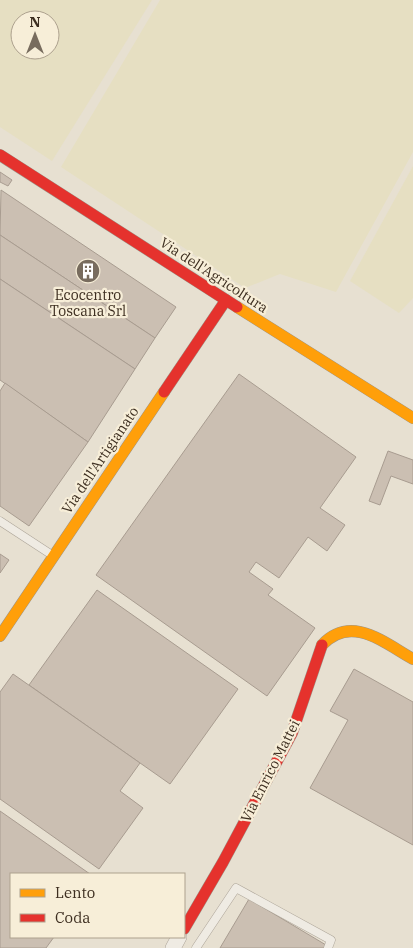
<svg xmlns="http://www.w3.org/2000/svg" width="413" height="948" viewBox="0 0 413 948" font-family="'IBM Plex Serif',serif">
	<rect width="100%" height="100%" fill="#e7e0d1"/>
	<g fill="#e6dfc2" fill-rule="evenodd">
		<path d="M0 0H152L52 161 0 127ZM20 20H50V50H20Z"/>
		<polygon points="160,0 413,0 413,152 336,292 280,274 245,288 61,167"/>
		<polygon points="413,166 413,298 399,313 350,281"/>
	</g>
	<g fill="#cbbfb2" stroke="#a89c90">
		<polygon points="0,172 12,180 8,186 0,182"/>
		<polygon points="1,190 176,307 155,338 0,235"/>
		<polygon points="0,235 155,338 135,369 0,279"/>
		<polygon points="0,279 135,369 88,442 0,380"/>
		<polygon points="239,374 356,457 320,508 345,525 327,551 308,537 279,578 256,562 249,572 273,589 268,595 315,628 267,696 96,575"/>
		<polygon points="5,383 88,442 29,526 0,506 0,391"/>
		<polygon points="388,451 413,460 413,484 391,476 380,505 369,501"/>
		<polygon points="0,554 9,560 0,573"/>
		<polygon points="97,590 238,689 170,784 29,685"/>
		<polygon points="354,669 413,702 413,845 310,788 348,720 330,711"/>
		<polygon points="13,674 140,763 120,791 143,808 99,869 0,799 0,692"/>
		<polygon points="0,811 90,874 11,874 11,937 54,937 46,948 0,948"/>
		<polygon points="249,899 326,945 325,948 220,948"/>
	</g>
	<g fill="none" stroke-linecap="round" stroke-linejoin="round">
		<g stroke="#ada599" stroke-width="9">
			<g id="lane">
				<polyline points="0,521 52,555"/>
				<polyline points="196,948 236,888 331,940 328,948"/>
			</g>
		</g>
		<g stroke="#ada599" stroke-width="16">
			<polyline id="street" points="173,948 179,937"/>
		</g>
		<g stroke="#9c958a" stroke-width="12">
			<g id="slow">
				<polyline points="237,307 413,418"/>
				<polyline points="0,636 164,392"/>
				<path d="M322 645C351 614 383 642 413 659"/>
			</g>
		</g>
		<g stroke="#9c958a" stroke-width="12">
			<g id="jam">
				<polyline points="0,155 237,307"/>
				<polyline points="164,392 226,300"/>
				<polyline points="184,929 223,862 292,733 322,645"/>
			</g>
		</g>
		<use href="#lane" stroke="#efebe3" stroke-width="8"/>
		<use href="#street" stroke="#efebe3" stroke-width="15"/>
		<use href="#slow" stroke="#ff9f0a" stroke-width="11"/>
		<use href="#jam" stroke="#e5322d" stroke-width="11"/>
	</g>
	<defs>
		<g id="building-disc" transform="scale(1.25)"><circle r="9.5" fill="#786c5e" stroke="#f7eed8"/><path d="M-4-6H4V6H1V3H-1V6H-4ZM-2.5-4.3h1.7v1.8h-1.7ZM.8-4.3h1.7v1.8H.8ZM-2.5-1h1.7V.8h-1.7ZM.8-1h1.7V.8H.8Z" fill="#fff"/></g>
	</defs>
	<g fill-rule="evenodd">
		<use href="#building-disc" x="88" y="271"/>
	</g>
	<g text-anchor="middle" dominant-baseline="central" stroke-width="4.5" stroke-linejoin="round" paint-order="stroke">
		<g font-size="14" fill="#3d2e20" stroke="#f7eed8">
			<text transform="translate(214 275) rotate(33)">Via dell'Agricoltura</text>
			<text transform="translate(100 460) rotate(-56)">Via dell'Artigianato</text>
			<text transform="translate(270 771) rotate(-63)">Via Enrico Mattei</text>
		</g>
		<g font-size="14" fill="#3d2e20" stroke="#f7eed8">
			<text x="88" y="295">Ecocentro<tspan x="88" dy="16">Toscana Srl</tspan></text>
		</g>
	</g>
	<rect x="10" y="873" width="175" height="65" fill="#f7eed8" stroke="#ada18e"/>
	<rect x="20" y="889" width="25" height="8" fill="#ff9f0a" stroke="#ada18e"/>
	<text x="55" y="898" font-size="15" fill="#3d2e20">Lento</text>
	<rect x="20" y="914" width="25" height="8" fill="#e5322d" stroke="#ada18e"/>
	<text x="55" y="923" font-size="15" fill="#3d2e20">Coda</text>
	<g transform="translate(35 35)"><circle r="24" fill="#f7eed8" stroke="#ada18e"/>
	<path d="M0-4L9 19L0 12L-9 19Z" fill="#786c5e"/>
	<text y="-8" font-size="14" font-weight="bold" text-anchor="middle" fill="#3d2e20">N</text>
	</g>
</svg>
